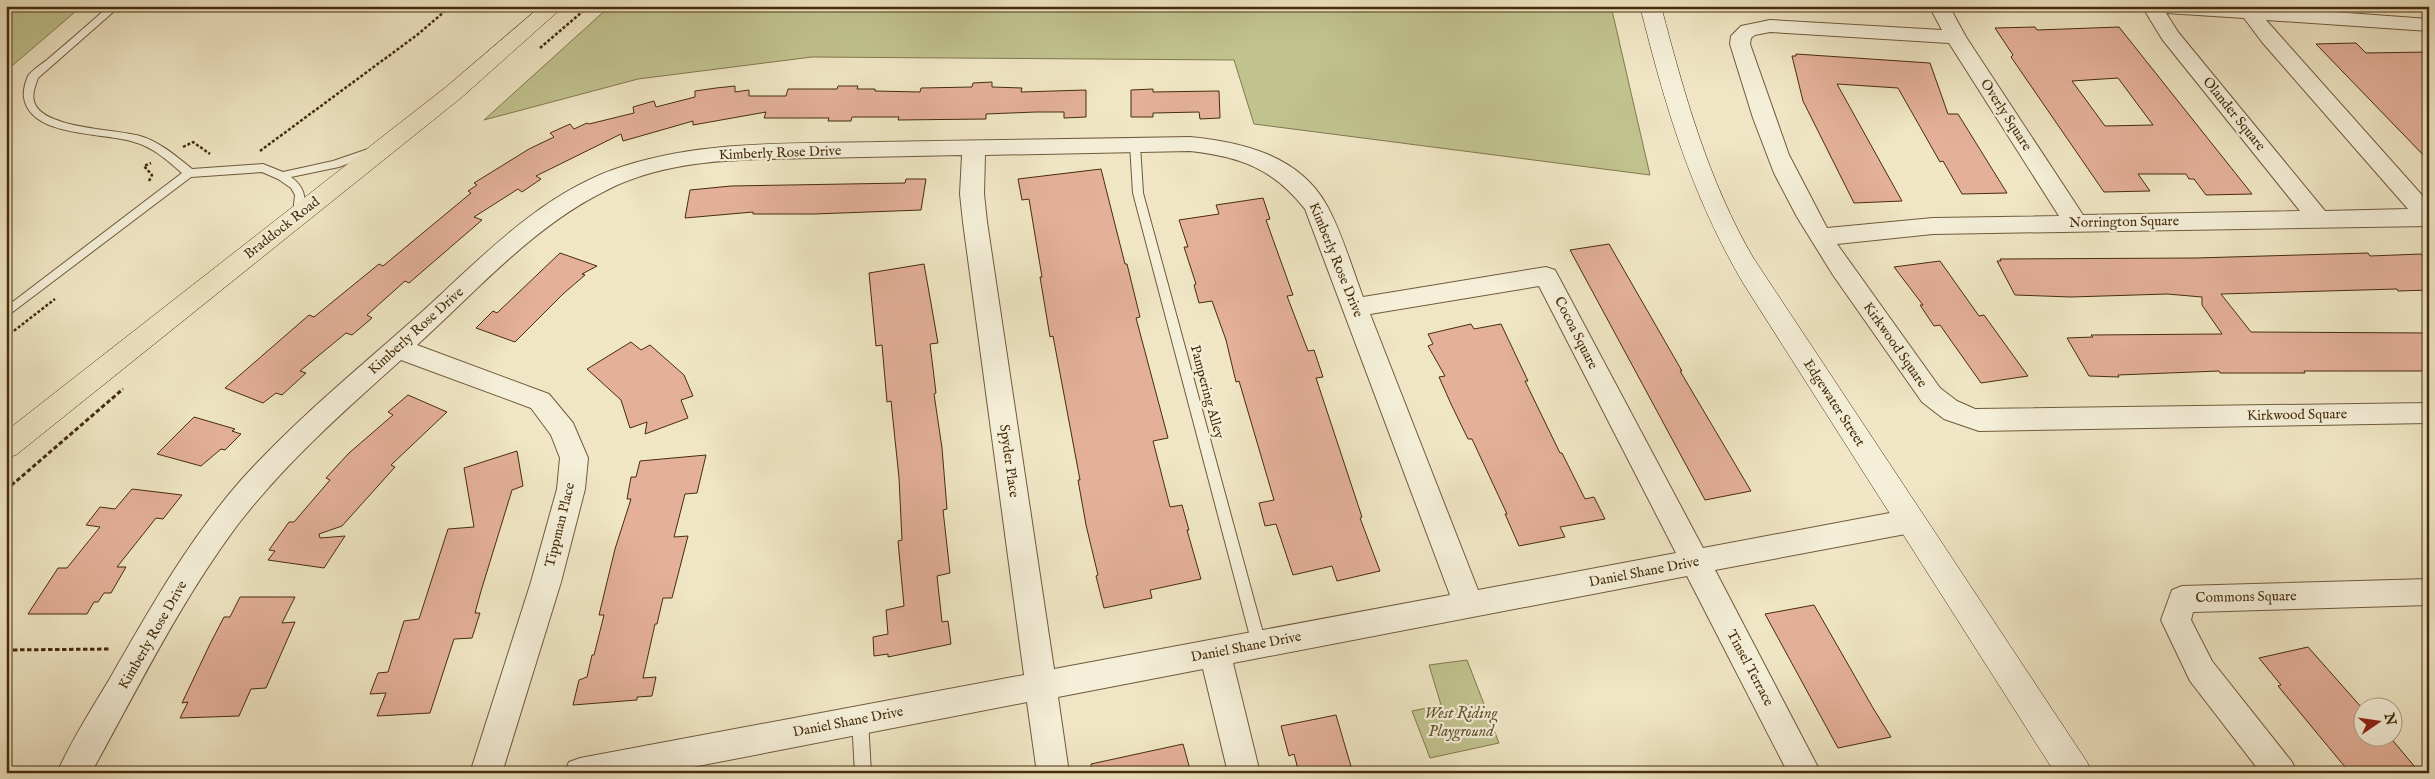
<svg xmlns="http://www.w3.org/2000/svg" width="2435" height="779" viewBox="0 0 2435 779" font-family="'IM FELL English',serif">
	<rect width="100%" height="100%" fill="#f0e6c5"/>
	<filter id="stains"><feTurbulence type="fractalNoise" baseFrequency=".004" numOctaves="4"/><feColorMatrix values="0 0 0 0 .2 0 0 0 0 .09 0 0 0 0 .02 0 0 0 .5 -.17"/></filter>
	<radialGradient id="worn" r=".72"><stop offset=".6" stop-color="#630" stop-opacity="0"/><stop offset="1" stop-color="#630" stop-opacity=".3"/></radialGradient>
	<g fill="#c1c38f" stroke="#83784d">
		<polygon points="6,6 82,6 6,71"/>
		<polygon points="610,6 804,6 814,11 1024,6 1611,6 1650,175 1254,124 1234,60 812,57 638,79 484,120"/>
		<polygon points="1467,660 1499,743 1430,758 1412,711 1441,705 1429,665"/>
	</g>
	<g fill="#e4b099" stroke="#452d0b" fill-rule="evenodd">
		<path d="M2035 27 2037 30 2119 27 2252 194 2206 195 2194 179H2189L2186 174H2138L2150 191 2104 192 2011 57 2013 55 1995 28ZM2118 78 2153 125 2105 126 2072 81Z"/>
		<polygon points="2356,43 2366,53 2429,52 2429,161 2316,44"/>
		<polygon points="1796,54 1930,63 1948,114 1958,114 2007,193 1962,194 1943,161 1940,162 1898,88 1837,84 1902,201 1854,203 1803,101 1792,56 1796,56"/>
		<polygon points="992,82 992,87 1022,88 1021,92 1086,90 1086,117 1064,118 1064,112 1036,112 986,114 986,119 898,120 899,117 852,117 851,121 828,121 829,118 764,118 766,112 693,125 693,121 623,141 621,134 536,176 541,179 522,192 518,189 474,217 482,220 409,283 405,281 367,315 372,318 352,335 346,333 300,371 306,373 282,395 276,393 263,403 225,388 309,315 314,317 379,264 383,266 471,193 468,191 477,185 474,183 529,149 554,137 550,133 570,124 574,129 587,123 589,124 634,113 633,107 654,101 656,107 695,97 695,91 716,88 735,86 735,92 749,90 749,96 786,96 788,89 837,89 838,86 858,86 857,89 875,89 875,91 920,92 921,88 972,87 973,83"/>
		<polygon points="1153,89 1153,92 1219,91 1220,118 1200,119 1199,112 1153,113 1153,117 1131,117 1131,90"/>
		<polygon points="1101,169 1125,264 1127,264 1140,317 1136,318 1168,438 1153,441 1170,507 1182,505 1189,530 1187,530 1201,579 1150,590 1152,598 1104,608 1096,576 1098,575 1086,525 1078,480 1080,480 1053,336 1050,337 1040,277 1042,277 1029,199 1022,200 1018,179"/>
		<polygon points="906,179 926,179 921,210 814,214 753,214 753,212 685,218 690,190 731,186 905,183"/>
		<polygon points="1263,198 1270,219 1266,220 1293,295 1287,296 1308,351 1314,350 1323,377 1316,378 1362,517 1360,518 1380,571 1337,581 1332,566 1293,575 1276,524 1265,526 1259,503 1274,500 1239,381 1236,382 1226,340 1212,301 1199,303 1194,285 1196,284 1184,247 1188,247 1179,220 1219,214 1216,205"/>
		<polygon points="1609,244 1682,371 1680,371 1751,491 1705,500 1570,250"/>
		<polygon points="560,253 597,266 582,274 585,275 563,294 515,342 476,328 493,311 497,313"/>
		<polygon points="2368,253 2370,256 2421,254 2429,263 2429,290 2398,291 2397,289 2221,294 2251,332 2429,333 2429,371 2304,371 2305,373 2220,373 2219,371 2118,375 2119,377 2089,376 2067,338 2093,337 2091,335 2222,334 2202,305 2202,297 2167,294 2071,297 2015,295 1997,261 2001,261 2000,259 2196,258"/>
		<polygon points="1940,261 1979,316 1984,315 2028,376 1981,383 1940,325 1934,326 1920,305 1923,305 1894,267"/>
		<polygon points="924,264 938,343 930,344 936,393 934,394 942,448 947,509 943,510 950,573 937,576 942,622 948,621 951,644 888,657 888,654 874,656 873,637 888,634 886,610 904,606 898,541 902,540 899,478 891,401 887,402 882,345 876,346 869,273"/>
		<polygon points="1471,324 1474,329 1501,324 1528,381 1525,381 1560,453 1562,453 1585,499 1594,497 1605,519 1560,527 1565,537 1519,546 1505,514 1507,514 1472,439 1468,439 1451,404 1439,377 1445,376 1428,346 1433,344 1428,334"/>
		<polygon points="631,342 641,350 650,345 684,375 693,396 681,400 688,418 645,434 647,422 630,428 621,400 587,369"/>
		<polygon points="408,395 447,412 391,465 395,467 342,526 319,534 320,538 345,536 324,568 268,560 275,551 269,550 289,522 294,522 330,480 326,478 349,453 393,415 388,412"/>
		<polygon points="194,417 235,429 232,431 241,434 225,450 221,449 201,466 157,454"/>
		<polygon points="517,451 523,486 512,490 481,591 475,613 480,613 472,638 454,639 430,713 377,716 386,693 370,694 378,673 388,672 404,621 419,619 448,529 474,527 464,468"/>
		<polygon points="706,455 697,493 685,494 674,537 688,536 672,598 663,598 657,624 655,624 643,678 656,677 652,696 637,697 637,700 573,705 579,680 587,677 592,655 594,655 604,615 599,615 615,549 631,499 627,499 631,477 636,477 640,461"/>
		<polygon points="132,489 182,495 163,519 156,518 117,567 126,567 111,593 104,593 98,602 94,602 87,614 28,614 58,568 67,568 100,527 86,525 100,507 115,509"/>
		<polygon points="240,597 295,597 282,623 295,622 266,688 251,689 239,716 180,718 188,702 182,703 210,644 224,617 230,617"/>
		<polygon points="1814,605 1873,708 1891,737 1838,748 1765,614"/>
		<polygon points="2308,647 2362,708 2362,736 2389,736 2420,773 2350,773 2278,686 2281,685 2259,658"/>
		<polygon points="1336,715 1353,773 1299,773 1294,754 1289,756 1281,726"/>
		<polygon points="1183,744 1191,773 1092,773 1091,764"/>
	</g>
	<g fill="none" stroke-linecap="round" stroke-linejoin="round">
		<g stroke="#705b3a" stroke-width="2">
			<g id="lane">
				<path d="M109 6H120L38 78C35 87 31 95 35 104 46 129 116 129 140 136 160 142 176 156 192 169L263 164 283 172 333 161 374 147 379 150 378 152 339 167 291 177C306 188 305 198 305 214L299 218 293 214 295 195 291 188 278 179 262 172 191 177 6 317V307L182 173C168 161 153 147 134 142 105 132 31 138 24 98 23 91 25 83 28 76 32 70 42 64 48 59 69 41 89 24 109 6Z"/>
				<polygon points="1135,142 1140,145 1143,193 1266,644 1264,649 1259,650 1254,649 1252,644 1133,193 1130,145"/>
				<polygon points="860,713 865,715 868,720 871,773 855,773 852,720 855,715"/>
			</g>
		</g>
		<g stroke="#705b3a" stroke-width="2">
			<g id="street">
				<path d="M1929 6H1949L1966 37 2083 215 2300 211 2162 39 2142 6H2251L2429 19V31L2266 20 2429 203V226L1933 234 1837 244 1940 388 1957 401 1975 409 2429 403V423L1979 431 1944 419 1922 402 1833 275 1797 217 1774 173 1753 118 1730 44 1731 36 1741 26 1770 20 1942 30ZM2166 13 2244 18 2262 42 2408 209 2325 211 2178 32ZM1770 32 1949 43 2059 216 1933 218 1827 228 1789 155 1750 44 1751 38 1755 35Z"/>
				<path d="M1190 137C1241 142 1298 155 1326 204 1341 230 1352 268 1363 297L1546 267 1555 270 1703 548 1911 509 1921 513 1925 521 1921 529 1911 533 1715 570 1821 773H1788L1687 576 1233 663 1260 773H1228L1203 669 1058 697 1069 773H1037L1027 702 662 773H564L569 762 580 758 1024 675 963 222 960 194 962 155C913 156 864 157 815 158 746 159 670 158 607 190 533 226 477 291 417 345L549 394 573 423 588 458 585 489 561 582 502 773H470L531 582 557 489 560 458 551 435 531 408 401 360C343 412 283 465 236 527 179 604 137 690 91 773H57C71 741 91 710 109 680 149 610 189 539 242 479 298 417 363 365 424 310 484 255 544 191 624 166 706 140 793 144 878 142 982 140 1086 139 1190 137ZM1190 151C1241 157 1272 168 1305 209L1450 595 1054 669 987 222 984 194 985 155ZM1539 286 1676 553 1478 590 1370 314Z"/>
				<polygon points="2429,579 2429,605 2193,612 2191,620 2212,661 2292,762 2297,773 2261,773 2190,681 2161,620 2172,590 2182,586"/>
			</g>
		</g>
		<g stroke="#452d0b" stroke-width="1">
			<path id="secondary" d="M1640 6H1661C1684 93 1708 181 1754 259L2087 762 2092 773H2055L1743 283C1691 194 1665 106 1640 6Z"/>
		</g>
		<g stroke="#452d0b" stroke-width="1">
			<polygon id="primary" points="541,6 564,6 462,97 16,455 6,458 6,431 446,87"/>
		</g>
		<g stroke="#452d0b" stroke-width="2.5" stroke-dasharray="3 2" stroke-linecap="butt">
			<polyline points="540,48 589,6"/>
			<polyline points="183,147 193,142 210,154"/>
			<polyline points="260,151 417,35 451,6"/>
			<polyline points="149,181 152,175 144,166 151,163"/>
			<polyline points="6,337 55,299"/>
		</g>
		<g stroke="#452d0b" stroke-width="3" stroke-dasharray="4.5 2.5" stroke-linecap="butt">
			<polyline points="6,490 123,389"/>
			<polyline points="6,650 111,649"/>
		</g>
		<use href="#lane" fill="#f5efd9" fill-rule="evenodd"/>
		<use href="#street" fill="#f5efd9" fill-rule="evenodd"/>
		<use href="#secondary" fill="#f5efd9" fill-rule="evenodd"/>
		<use href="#primary" fill="#f0e6c5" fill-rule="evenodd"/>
	</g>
	<g text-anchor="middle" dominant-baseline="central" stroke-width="4.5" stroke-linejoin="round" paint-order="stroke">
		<g font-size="14" fill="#452d0b" stroke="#f5efd9">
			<text transform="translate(2234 114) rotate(51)">Olander Square</text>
			<text transform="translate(2006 115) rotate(57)">Overly Square</text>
			<text transform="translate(780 153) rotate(-2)">Kimberly Rose Drive</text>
			<text transform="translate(2124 222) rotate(-1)">Norrington Square</text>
			<text transform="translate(282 228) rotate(-38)">Braddock Road</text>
			<text transform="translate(1336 260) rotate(68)">Kimberly Rose Drive</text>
			<text transform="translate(416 331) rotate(-42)">Kimberly Rose Drive</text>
			<text transform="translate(1576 333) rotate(63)">Cocoa Square</text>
			<text transform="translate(1895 345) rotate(55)">Kirkwood Square</text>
			<text transform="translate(1207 392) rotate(75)">Pampering Alley</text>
			<text transform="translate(1834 403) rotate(57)">Edgewater Street</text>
			<text transform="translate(2297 415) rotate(-1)">Kirkwood Square</text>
			<text transform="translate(1009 461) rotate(82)">Spyder Place</text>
			<text transform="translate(560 525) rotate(-76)">Tippman Place</text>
			<text transform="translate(1644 572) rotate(-11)">Daniel Shane Drive</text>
			<text transform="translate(2246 597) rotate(-1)">Commons Square</text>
			<text transform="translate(153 635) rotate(-60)">Kimberly Rose Drive</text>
			<text transform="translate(1246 647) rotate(-11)">Daniel Shane Drive</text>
			<text transform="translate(1750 668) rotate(62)">Tinsel Terrace</text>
			<text transform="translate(848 722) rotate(-11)">Daniel Shane Drive</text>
		</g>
		<g font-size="16" font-style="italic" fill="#64522c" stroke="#f5efd9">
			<text x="1461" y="714">West Riding<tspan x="1461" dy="18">Playground</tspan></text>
		</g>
	</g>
	<rect width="2435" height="779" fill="none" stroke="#f0e6c5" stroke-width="25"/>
	<rect x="8" y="8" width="2420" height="764" fill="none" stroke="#452d0b" stroke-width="2.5"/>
	<rect x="12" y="12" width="2410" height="754" fill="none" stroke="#452d0b"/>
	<g transform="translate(2378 722) rotate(77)"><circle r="24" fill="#f5efd9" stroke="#afa187"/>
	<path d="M0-4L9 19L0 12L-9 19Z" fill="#8f2418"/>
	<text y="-8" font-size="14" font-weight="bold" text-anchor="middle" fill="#452d0b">N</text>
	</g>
	<rect width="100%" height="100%" filter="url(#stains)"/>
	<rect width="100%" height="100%" fill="url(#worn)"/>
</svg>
